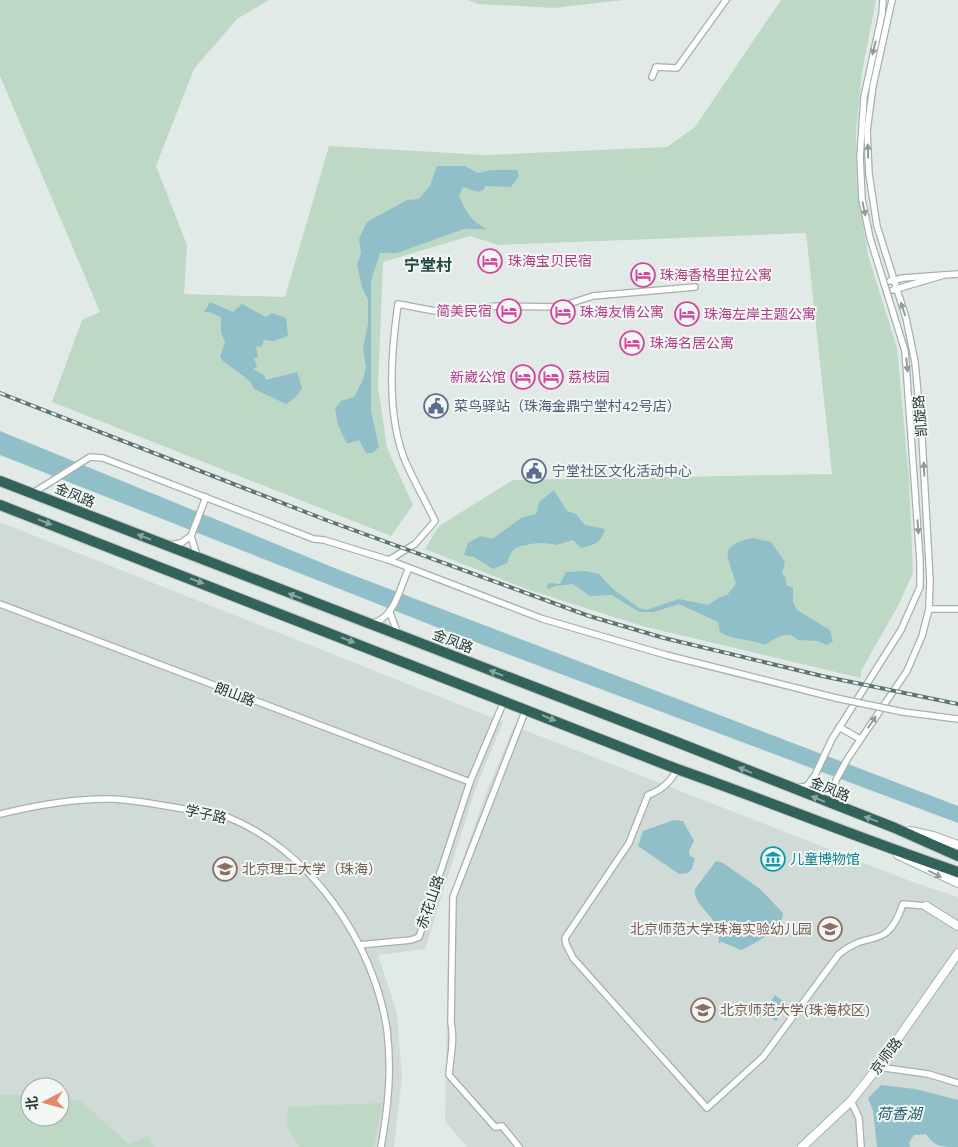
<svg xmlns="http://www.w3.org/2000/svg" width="958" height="1147" viewBox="0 0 958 1147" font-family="'Work Sans','Noto Sans SC',sans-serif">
	<rect width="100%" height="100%" fill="#e2eae7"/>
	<g fill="#d0dad6" fill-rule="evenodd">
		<path d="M0 522 503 722 475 790 425 949 378 955 397 1013 402 1078 394 1147H0ZM30 1087H60V1117H30Z"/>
		<polygon points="514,726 918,884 958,897 958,1147 467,1147 445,1121 449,898 485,796"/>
	</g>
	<g fill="#bdd9c5">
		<polygon points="0,0 269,0 237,19 194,69 156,166 187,245 184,294 285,297 329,146 485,155 667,147 695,127 781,0 876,0 862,72 856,133 857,187 868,255 897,348 909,480 913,573 899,604 861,671 861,678 642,626 529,590 425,549 439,526 513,480 832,474 806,233 498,245 470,236 383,262 378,386 387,448 413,505 391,536 52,402 82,320 100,312 0,76"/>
		<polygon points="468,0 624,0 554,8 478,4"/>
		<polygon points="0,1094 30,1096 30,1117 60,1117 60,1098 80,1100 128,1144 148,1136 154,1147 0,1147"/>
		<polygon points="383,1103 373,1147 300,1147 287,1126 288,1107"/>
	</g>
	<g fill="#90bfc9">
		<path d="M437 166H465L478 173 491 170H517L519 176 511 187 485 186 484 190 478 192 463 187 459 196C466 212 472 222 487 229H464L397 253H380L371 281V411L379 447 372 453H366L359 440 347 444 338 425 335 409 341 401 354 397 363 380 366 367 363 349 368 324V300L362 287 357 265 361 253 359 239 367 222 407 200 419 199 430 186Z"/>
		<polygon points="210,302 233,312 242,304 266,317 272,313 286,318 288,336 274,341 264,340 262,346 256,347 258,357 254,358 257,367 253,369 264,375 266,380 297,372 302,388 296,397 286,404 254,389 250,381 223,361 220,357 225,342 221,333 221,317 209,312 204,312"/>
		<polygon points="0,431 337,569 958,806 958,823 454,634 0,455"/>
		<path d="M554 490 567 511 576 514 585 525 605 529C601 543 595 545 581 548L573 540 556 545C547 542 524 543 515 549 510 552 509 558 507 563L493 569 474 557 464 555 468 543 481 536 492 539 521 518 536 514 539 502Z"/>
		<path d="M753 538 771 542 785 562 782 573 786 578V585L793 588V602L797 610 830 630 833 641 827 645 817 641 798 640C786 629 776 639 764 645 750 638 733 641 720 632L718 622 679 604 654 612H639L612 595 590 596 573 584 555 586 549 589 546 586 550 583 560 584 566 572 585 571 599 574 613 589 639 608 646 610 679 599 708 605 720 597 727 595 736 584C729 557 715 546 753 538Z"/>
		<polygon points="674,820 683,821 694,841 689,851 690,856 695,858 692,869 688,873 679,874 638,846 643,831"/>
		<path d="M716 861 723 863 760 889 783 913C783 929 754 944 741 950L722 942 718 943C726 921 692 907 695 889Z"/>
		<polygon points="775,995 788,1005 776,1021 764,1012"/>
		<path d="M881 1085 915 1089 958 1100V1147C941 1147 935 1147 926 1134L914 1135 909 1143 910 1147H877L873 1111 868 1098Z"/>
	</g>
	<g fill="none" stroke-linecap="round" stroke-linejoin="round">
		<g stroke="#a5b1ae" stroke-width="8">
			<g id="street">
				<polyline points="652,77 656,67 677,68 726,0"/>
				<polyline points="944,275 958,274"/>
				<polyline points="890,281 903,278 944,275 893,290"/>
				<polyline points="33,493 90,457 103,458 314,539 324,540 389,560 543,619 666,655 836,698"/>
				<polyline points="170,545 181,543 191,536"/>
				<polyline points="197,556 191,536 206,497"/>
				<path d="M389 560 415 544 435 521C426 502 415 483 406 463 386 416 391 353 398 304L435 311 499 306 559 307 593 296 695 287"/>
				<polyline points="0,604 470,782"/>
				<polyline points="929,609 958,609"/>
				<polyline points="390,613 398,634"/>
				<path d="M372 623C395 619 400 586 409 568"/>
				<polyline points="903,712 958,719"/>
				<polyline points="839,727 860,739"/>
				<path d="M677 769C671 782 662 790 648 795L629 843 565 938 566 944 573 958 707 1108 763 1057 839 954C870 928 886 953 903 904L926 906"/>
				<polyline points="797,788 807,786 815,775 832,739 901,630 920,587 920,561 905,351 870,238 862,199 860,157 864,97 882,14 883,0"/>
				<polyline points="841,805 834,790 836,780 848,758 907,671 922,636 929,609 930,581 922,437 915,362 906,318 877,226 869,174 867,131 873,86 892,0"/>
				<path d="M0 814C37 805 74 798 112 799 136 800 160 805 184 809 197 811 212 811 225 816 310 849 374 942 387 1030 392 1071 388 1108 381 1147"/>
				<polyline points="359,945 411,940 419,937 470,782 504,701"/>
				<polyline points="878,1067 928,1074 958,1083"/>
				<polyline points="851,1101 859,1118 861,1147"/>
				<path d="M519 1147 502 1126 495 1127 449 1075C450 1058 455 1039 451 1023L453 897 526 709"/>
			</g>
		</g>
		<g stroke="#a2b5ae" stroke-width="10">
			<g id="secondary">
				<polyline points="910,831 933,836 958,845"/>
				<polyline points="898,855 958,883"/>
				<polyline points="926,906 958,926"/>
				<polyline points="802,1147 851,1101 878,1067 958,953"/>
			</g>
		</g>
		<g stroke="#bdc4c2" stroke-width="12">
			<g id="highway">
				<polyline points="0,481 674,741 895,828 958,856"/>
				<path d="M0 505 677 769C771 802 863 840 958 872"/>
			</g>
		</g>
		<use href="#street" stroke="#fff" stroke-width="5.5"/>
		<use href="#secondary" stroke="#fff" stroke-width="8"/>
		<use href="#highway" stroke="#33625a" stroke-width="10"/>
		<g stroke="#5e756f" stroke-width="4">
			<polyline id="rail" points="0,393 326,520 589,616 664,638 822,676 958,704"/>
		</g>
		<use href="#rail" stroke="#f2f7f5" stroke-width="2" stroke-dasharray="5.5" stroke-linecap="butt"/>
		<g stroke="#a5b1ae" stroke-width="8" stroke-linecap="butt">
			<polyline id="street-bridge" points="836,698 903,712"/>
		</g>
		<use href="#street-bridge" stroke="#fff" stroke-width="5.5"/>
	</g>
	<defs><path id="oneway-solid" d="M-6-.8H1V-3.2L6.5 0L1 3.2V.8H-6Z" transform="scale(1.25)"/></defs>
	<g fill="#929c9a">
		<use href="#oneway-solid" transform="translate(874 48) rotate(103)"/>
		<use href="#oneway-solid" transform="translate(868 151) rotate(-92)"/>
		<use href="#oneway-solid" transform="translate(864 209) rotate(78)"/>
		<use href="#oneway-solid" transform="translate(903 309) rotate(-109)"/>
		<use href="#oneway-solid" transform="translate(907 365) rotate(84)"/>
		<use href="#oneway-solid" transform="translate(924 469) rotate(-93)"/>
		<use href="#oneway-solid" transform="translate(918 527) rotate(86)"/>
		<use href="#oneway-solid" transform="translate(872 722) rotate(-56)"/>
		<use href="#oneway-solid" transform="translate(935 874) rotate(27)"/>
	</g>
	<g fill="#89a5a0">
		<use href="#oneway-solid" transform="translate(45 522) rotate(21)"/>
		<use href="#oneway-solid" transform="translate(144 537) rotate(-159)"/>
		<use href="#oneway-solid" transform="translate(197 581) rotate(21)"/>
		<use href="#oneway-solid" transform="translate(295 596) rotate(-159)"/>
		<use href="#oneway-solid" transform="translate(348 640) rotate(21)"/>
		<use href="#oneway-solid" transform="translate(496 673) rotate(-159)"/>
		<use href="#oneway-solid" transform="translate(549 718) rotate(22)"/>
		<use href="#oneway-solid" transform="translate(745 770) rotate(-158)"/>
		<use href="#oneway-solid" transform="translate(818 799) rotate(-158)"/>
		<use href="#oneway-solid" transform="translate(871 819) rotate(-160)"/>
	</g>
	<defs>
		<g id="hotel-ring" transform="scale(1.25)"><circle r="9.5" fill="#f2f7f5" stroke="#d1479c" stroke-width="1.5"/><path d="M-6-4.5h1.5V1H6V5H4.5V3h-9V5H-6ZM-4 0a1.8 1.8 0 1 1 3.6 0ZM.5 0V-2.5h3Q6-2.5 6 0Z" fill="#d1479c"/></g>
		<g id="civic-ring" transform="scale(1.25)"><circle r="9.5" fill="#f2f7f5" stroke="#5c6f8a" stroke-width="1.5"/><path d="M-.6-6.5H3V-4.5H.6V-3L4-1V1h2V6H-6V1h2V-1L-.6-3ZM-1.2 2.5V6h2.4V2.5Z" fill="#5c6f8a"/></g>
		<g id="museum-ring" transform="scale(1.25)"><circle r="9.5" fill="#f2f7f5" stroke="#0f9aa8" stroke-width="1.5"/><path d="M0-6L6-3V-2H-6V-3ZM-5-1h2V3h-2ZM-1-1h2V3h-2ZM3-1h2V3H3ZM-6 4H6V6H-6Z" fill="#0f9aa8"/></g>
		<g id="university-ring" transform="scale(1.25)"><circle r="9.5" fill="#f2f7f5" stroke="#8d6e63" stroke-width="1.5"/><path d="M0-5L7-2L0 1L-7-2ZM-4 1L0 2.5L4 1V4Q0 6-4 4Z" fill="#8d6e63"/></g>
		<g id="school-ring" transform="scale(1.25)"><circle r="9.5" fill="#f2f7f5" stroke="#8d6e63" stroke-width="1.5"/><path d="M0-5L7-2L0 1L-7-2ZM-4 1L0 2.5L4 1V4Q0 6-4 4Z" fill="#8d6e63"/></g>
	</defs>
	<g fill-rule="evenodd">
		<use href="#hotel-ring" x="490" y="261"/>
		<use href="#hotel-ring" x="643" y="275"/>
		<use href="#hotel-ring" x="509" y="311"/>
		<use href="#hotel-ring" x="563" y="312"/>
		<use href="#hotel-ring" x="687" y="314"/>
		<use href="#hotel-ring" x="632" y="343"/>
		<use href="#hotel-ring" x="523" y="377"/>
		<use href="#hotel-ring" x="551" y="377"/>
		<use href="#civic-ring" x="436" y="406"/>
		<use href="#civic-ring" x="534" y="471"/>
		<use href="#museum-ring" x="773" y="859"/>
		<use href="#university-ring" x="225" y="869"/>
		<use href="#school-ring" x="830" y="929"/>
		<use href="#university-ring" x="703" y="1010"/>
	</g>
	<g text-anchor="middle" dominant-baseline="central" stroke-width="4" stroke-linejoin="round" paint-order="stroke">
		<g font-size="14" fill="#b23c85" stroke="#f2f7f5" text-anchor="start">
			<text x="508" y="261">珠海宝贝民宿</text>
			<text x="660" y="275">珠海香格里拉公寓</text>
			<text x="492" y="311" text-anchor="end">简美民宿</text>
			<text x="580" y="312">珠海友情公寓</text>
			<text x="704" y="314">珠海左岸主题公寓</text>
			<text x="650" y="343">珠海名居公寓</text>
			<text x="506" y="377" text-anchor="end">新崴公馆</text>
			<text x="568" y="377">荔枝园</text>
		</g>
		<g font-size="14" fill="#4e5e75" stroke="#f2f7f5" text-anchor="start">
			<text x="454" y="406">菜鸟驿站（珠海金鼎宁堂村42号店）</text>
			<text x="552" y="471">宁堂社区文化活动中心</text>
		</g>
		<g font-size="14" fill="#243934" stroke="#f2f7f5">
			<text transform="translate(920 416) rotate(-95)">凯旋路</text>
			<text transform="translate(75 495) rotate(22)">金凤路</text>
			<text transform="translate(453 641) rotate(21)">金凤路</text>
			<text transform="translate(235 694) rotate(21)">朗山路</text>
			<text transform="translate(830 789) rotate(22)">金凤路</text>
			<text transform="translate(206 814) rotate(12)">学子路</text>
			<text transform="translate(430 902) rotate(-71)">赤花山路</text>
			<text transform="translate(886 1056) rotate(-53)">京师路</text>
		</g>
		<g font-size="14" fill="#0d838f" stroke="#f2f7f5" text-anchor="start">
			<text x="790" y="859">儿童博物馆</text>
		</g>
		<g font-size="14" fill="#785e54" stroke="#f2f7f5" text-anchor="start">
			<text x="242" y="869">北京理工大学（珠海）</text>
			<text x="812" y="929" text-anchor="end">北京师范大学珠海实验幼儿园</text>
			<text x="720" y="1010">北京师范大学(珠海校区)</text>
		</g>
		<g font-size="15" font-style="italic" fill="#25606e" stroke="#f2f7f5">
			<text x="899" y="1114">荷香湖</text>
		</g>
		<g font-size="16" font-weight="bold" fill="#224941" stroke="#f2f7f5">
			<text x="428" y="265">宁堂村</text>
		</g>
	</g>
	<g transform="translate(45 1102) rotate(264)"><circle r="24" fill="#f2f7f5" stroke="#a0aba8"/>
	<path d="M0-4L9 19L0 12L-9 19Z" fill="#e28a68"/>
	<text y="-8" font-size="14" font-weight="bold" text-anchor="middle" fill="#243934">北</text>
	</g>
</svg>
